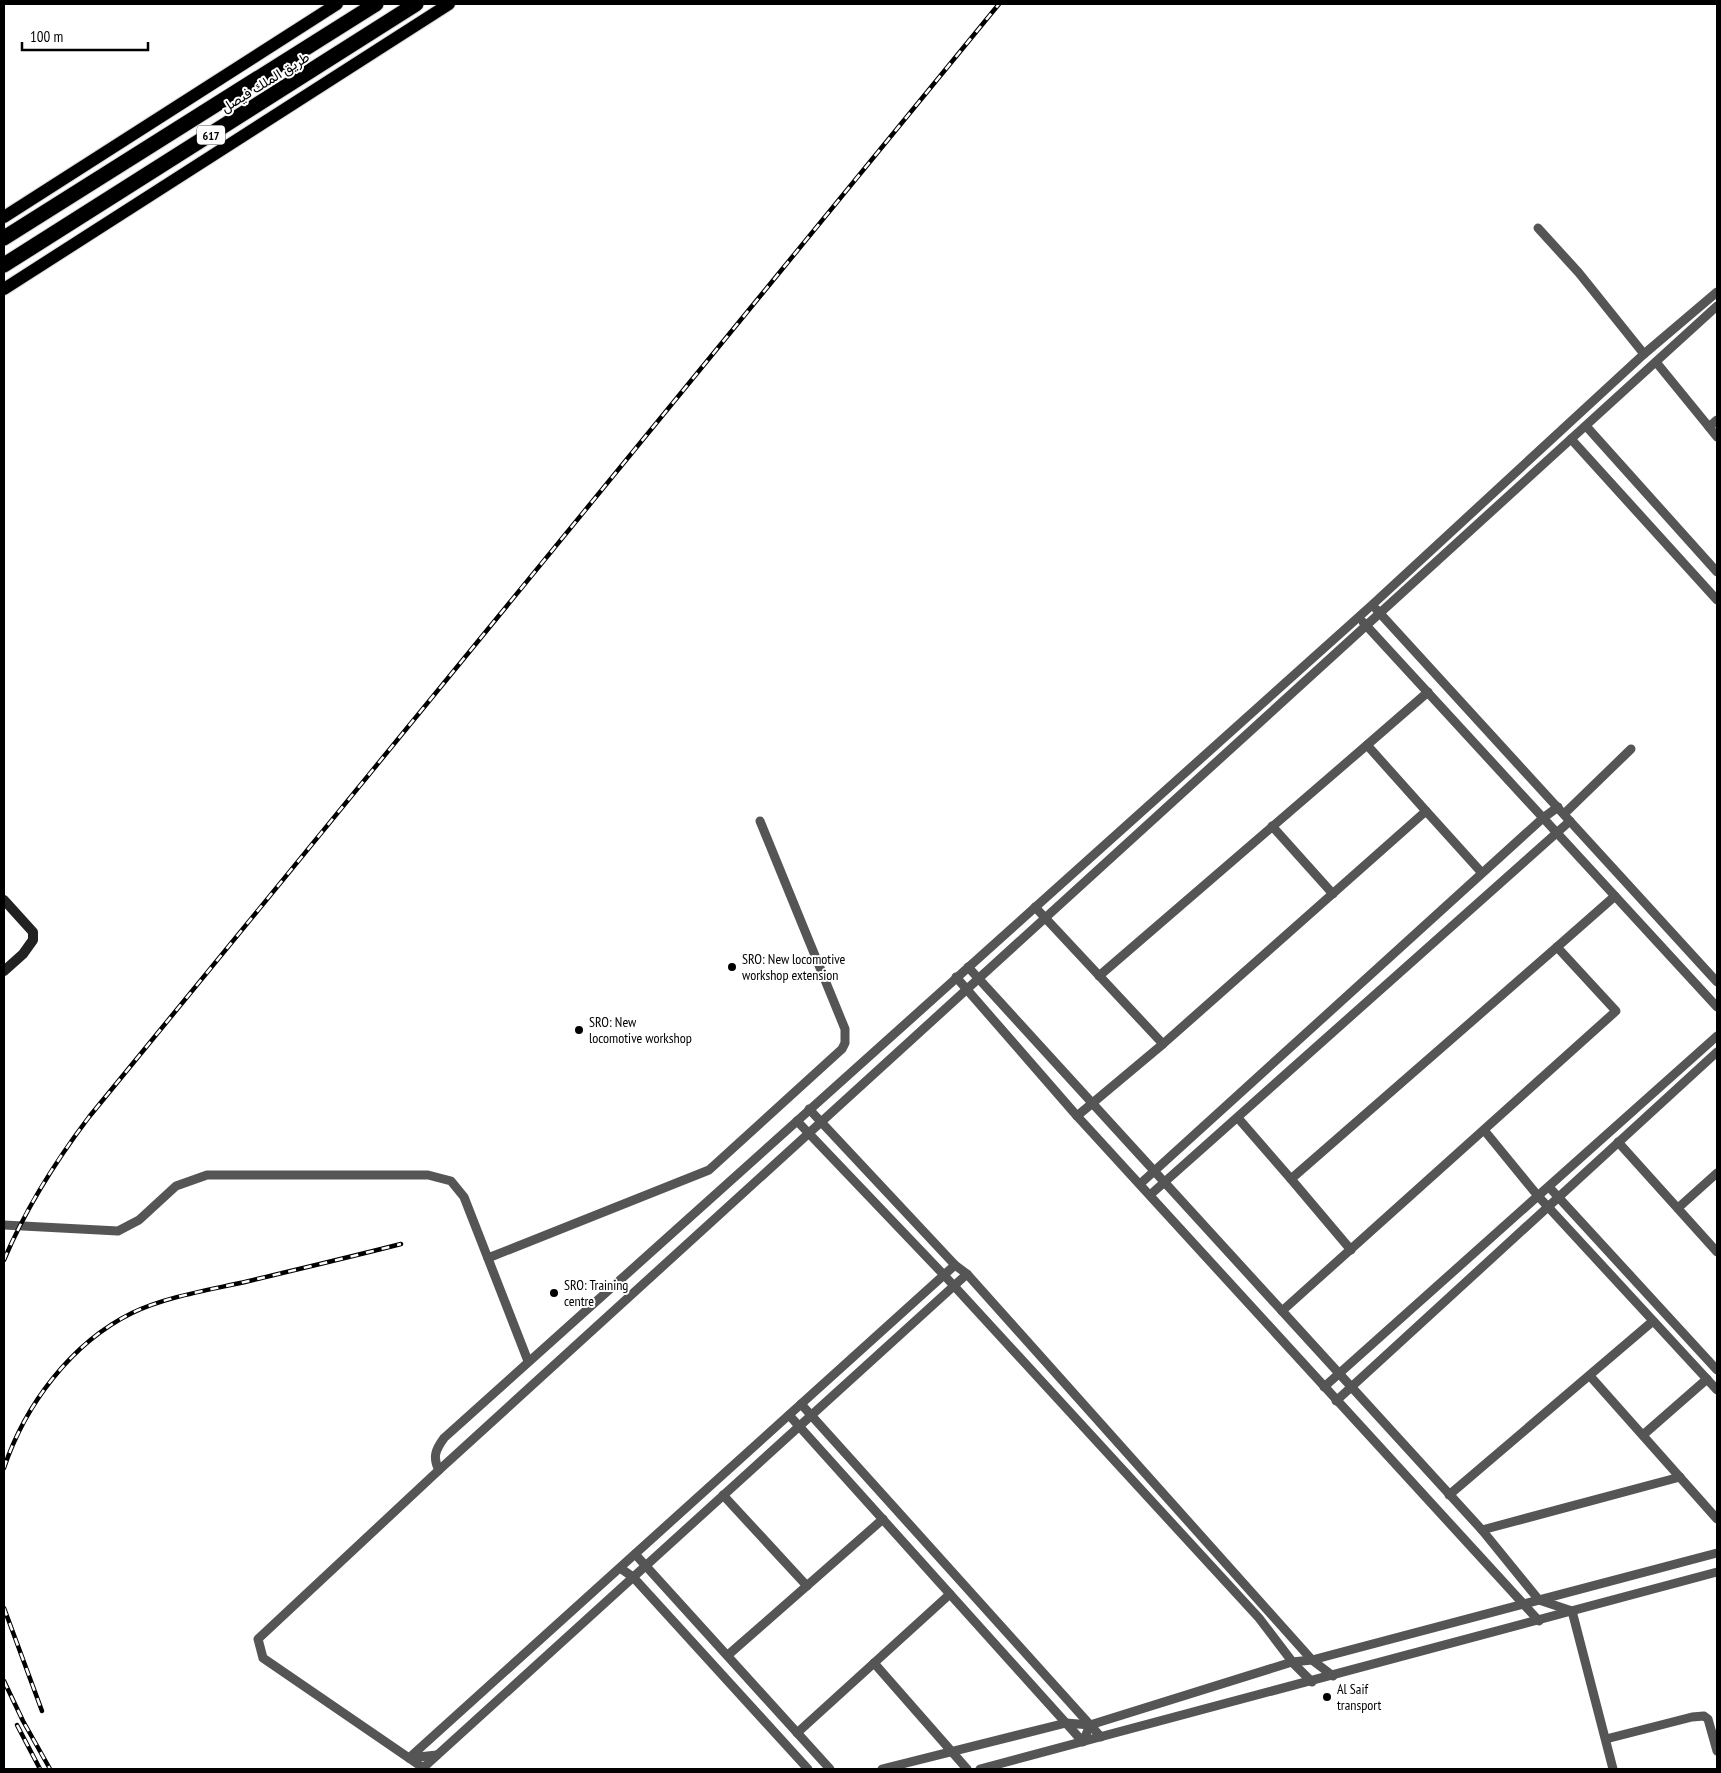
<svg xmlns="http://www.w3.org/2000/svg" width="1721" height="1773" viewBox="0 0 1721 1773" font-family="'PT Sans Narrow',Vazirmatn,sans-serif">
	<rect width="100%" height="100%" fill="#fff"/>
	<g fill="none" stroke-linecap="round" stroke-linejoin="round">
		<g stroke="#dbdbdb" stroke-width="14">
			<g id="primary">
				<polyline points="4,217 337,4"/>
				<polyline points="4,289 449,4"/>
			</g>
		</g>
		<g stroke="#dbdbdb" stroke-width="17">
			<g id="highway">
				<polyline points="4,238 376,4"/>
				<polyline points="4,265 416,4"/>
			</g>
		</g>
		<g stroke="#555" stroke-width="9">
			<polyline points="1538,228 1579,273 1644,354"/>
			<path d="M1717 292 1644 354 1372 605 444 1438C436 1449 432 1457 439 1470L1717 306"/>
			<polyline points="1656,362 1709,427 1717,420"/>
			<polyline points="1586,426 1717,572"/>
			<polyline points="1709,427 1717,437"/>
			<polyline points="1571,439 1717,600"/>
			<polyline points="1376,609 1717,982"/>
			<polyline points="1363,622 1717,1007"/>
			<polyline points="1426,811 1367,745 1428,692"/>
			<polyline points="1564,814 1631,749"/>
			<polyline points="1272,826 1333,894"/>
			<polyline points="1035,907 1163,1044 1077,1116"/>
			<polyline points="1557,947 1615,896"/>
			<polyline points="968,967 1482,1530 1539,1600 1572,1611 1613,1769"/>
			<polyline points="1099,976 1367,745"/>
			<polyline points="956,977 1077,1116 1539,1621"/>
			<polyline points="1163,1044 1426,811 1482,873"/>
			<polyline points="809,1109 955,1265 967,1274 1312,1660 1333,1676"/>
			<polyline points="1238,1118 1291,1179 1557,947 1616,1011 1282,1311"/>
			<polyline points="797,1121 944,1275 1259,1618 1294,1664 1312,1682"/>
			<polyline points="1484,1130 1538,1196 1717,1390"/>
			<polyline points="1618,1142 1717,1252"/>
			<polyline points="1291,1179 1351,1250"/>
			<polyline points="1140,1184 1543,818 1558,807"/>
			<polyline points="1549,1187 1717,1370"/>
			<polyline points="1150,1195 1570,821"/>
			<polyline points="1678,1208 1717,1173"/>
			<polyline points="4,1225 118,1231 139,1220 176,1186 207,1175 428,1175 451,1181 464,1197 528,1361"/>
			<polyline points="488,1258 709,1170 842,1049 845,1043 845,1029 760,821"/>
			<polyline points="1590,1376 1717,1519"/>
			<polyline points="1324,1387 1717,1036"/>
			<polyline points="1336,1401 1717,1052"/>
			<polyline points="801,1404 1101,1737"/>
			<polyline points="789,1415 1083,1742 1090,1725"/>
			<polyline points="1643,1435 1707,1379"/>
			<polyline points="723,1495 807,1586"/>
			<polyline points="1449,1495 1653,1321"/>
			<polyline points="1482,1530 1680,1477"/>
			<polyline points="635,1554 830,1769"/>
			<polyline points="620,1568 633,1577 808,1769"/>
			<polyline points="728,1655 883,1519"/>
			<polyline points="874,1663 967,1769"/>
			<polyline points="797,1733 950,1594"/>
			<polyline points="1606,1739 1692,1717 1704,1716 1708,1719 1717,1751"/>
			<polyline points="409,1758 955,1265"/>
			<polyline points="409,1758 437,1755"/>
			<polyline points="423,1768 967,1274"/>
			<polyline points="425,1769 263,1658 258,1639 439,1470"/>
			<polyline points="882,1769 1066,1723 1090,1725 1292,1662 1312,1660 1717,1553"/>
			<polyline points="980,1769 1717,1572"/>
		</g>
		<polyline stroke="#222" stroke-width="10" points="4,900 33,932 33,940 23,954 4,971"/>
		<use href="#primary" stroke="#000" stroke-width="12"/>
		<use href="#highway" stroke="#000" stroke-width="15"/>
		<g stroke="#000" stroke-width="4.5">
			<g id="rail">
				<path d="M4 1260C26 1208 55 1162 89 1117L999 4"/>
				<path d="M4 1468C25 1405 71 1343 132 1313 168 1296 210 1290 249 1281 299 1269 350 1257 401 1244"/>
				<polyline points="4,1608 42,1711"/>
				<polyline points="4,1681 23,1721 50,1769"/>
				<polyline points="17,1725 40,1769"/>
			</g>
		</g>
		<use href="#rail" stroke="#fff" stroke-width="2.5" stroke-dasharray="8" stroke-linecap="butt"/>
	</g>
	<g fill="#000" stroke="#fff" stroke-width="2">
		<circle cx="732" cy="967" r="5"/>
		<circle cx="579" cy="1030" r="5"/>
		<circle cx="554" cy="1293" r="5"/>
		<circle cx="1327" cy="1697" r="5"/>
	</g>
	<g text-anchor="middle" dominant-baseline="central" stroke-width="4" stroke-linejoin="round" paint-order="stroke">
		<rect fill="#fff" stroke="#4c4c4c" stroke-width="1" x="197" y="125.5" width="28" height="19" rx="4"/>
		<g font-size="12" font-weight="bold" fill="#000">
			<text x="211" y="135">617</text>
		</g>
		<g font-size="14" fill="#000" stroke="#fff">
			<text transform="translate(265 82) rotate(-32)">طريق الملك فيصل</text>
		</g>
		<g font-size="14" fill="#000" stroke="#fff" text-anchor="start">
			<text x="742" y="959">SRO: New locomotive<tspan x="742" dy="16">workshop extension</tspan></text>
			<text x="589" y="1022">SRO: New<tspan x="589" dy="16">locomotive workshop</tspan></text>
			<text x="564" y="1285">SRO: Training<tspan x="564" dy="16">centre</tspan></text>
			<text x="1337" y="1689">Al Saif<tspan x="1337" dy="16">transport</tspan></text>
		</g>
	</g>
	<rect width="1721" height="1773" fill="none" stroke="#000000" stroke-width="10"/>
	<path d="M22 42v8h126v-8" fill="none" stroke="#000000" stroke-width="2.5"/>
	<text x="30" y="42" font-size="15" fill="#000000" stroke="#ffffff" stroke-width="4" paint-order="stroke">100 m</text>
</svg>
